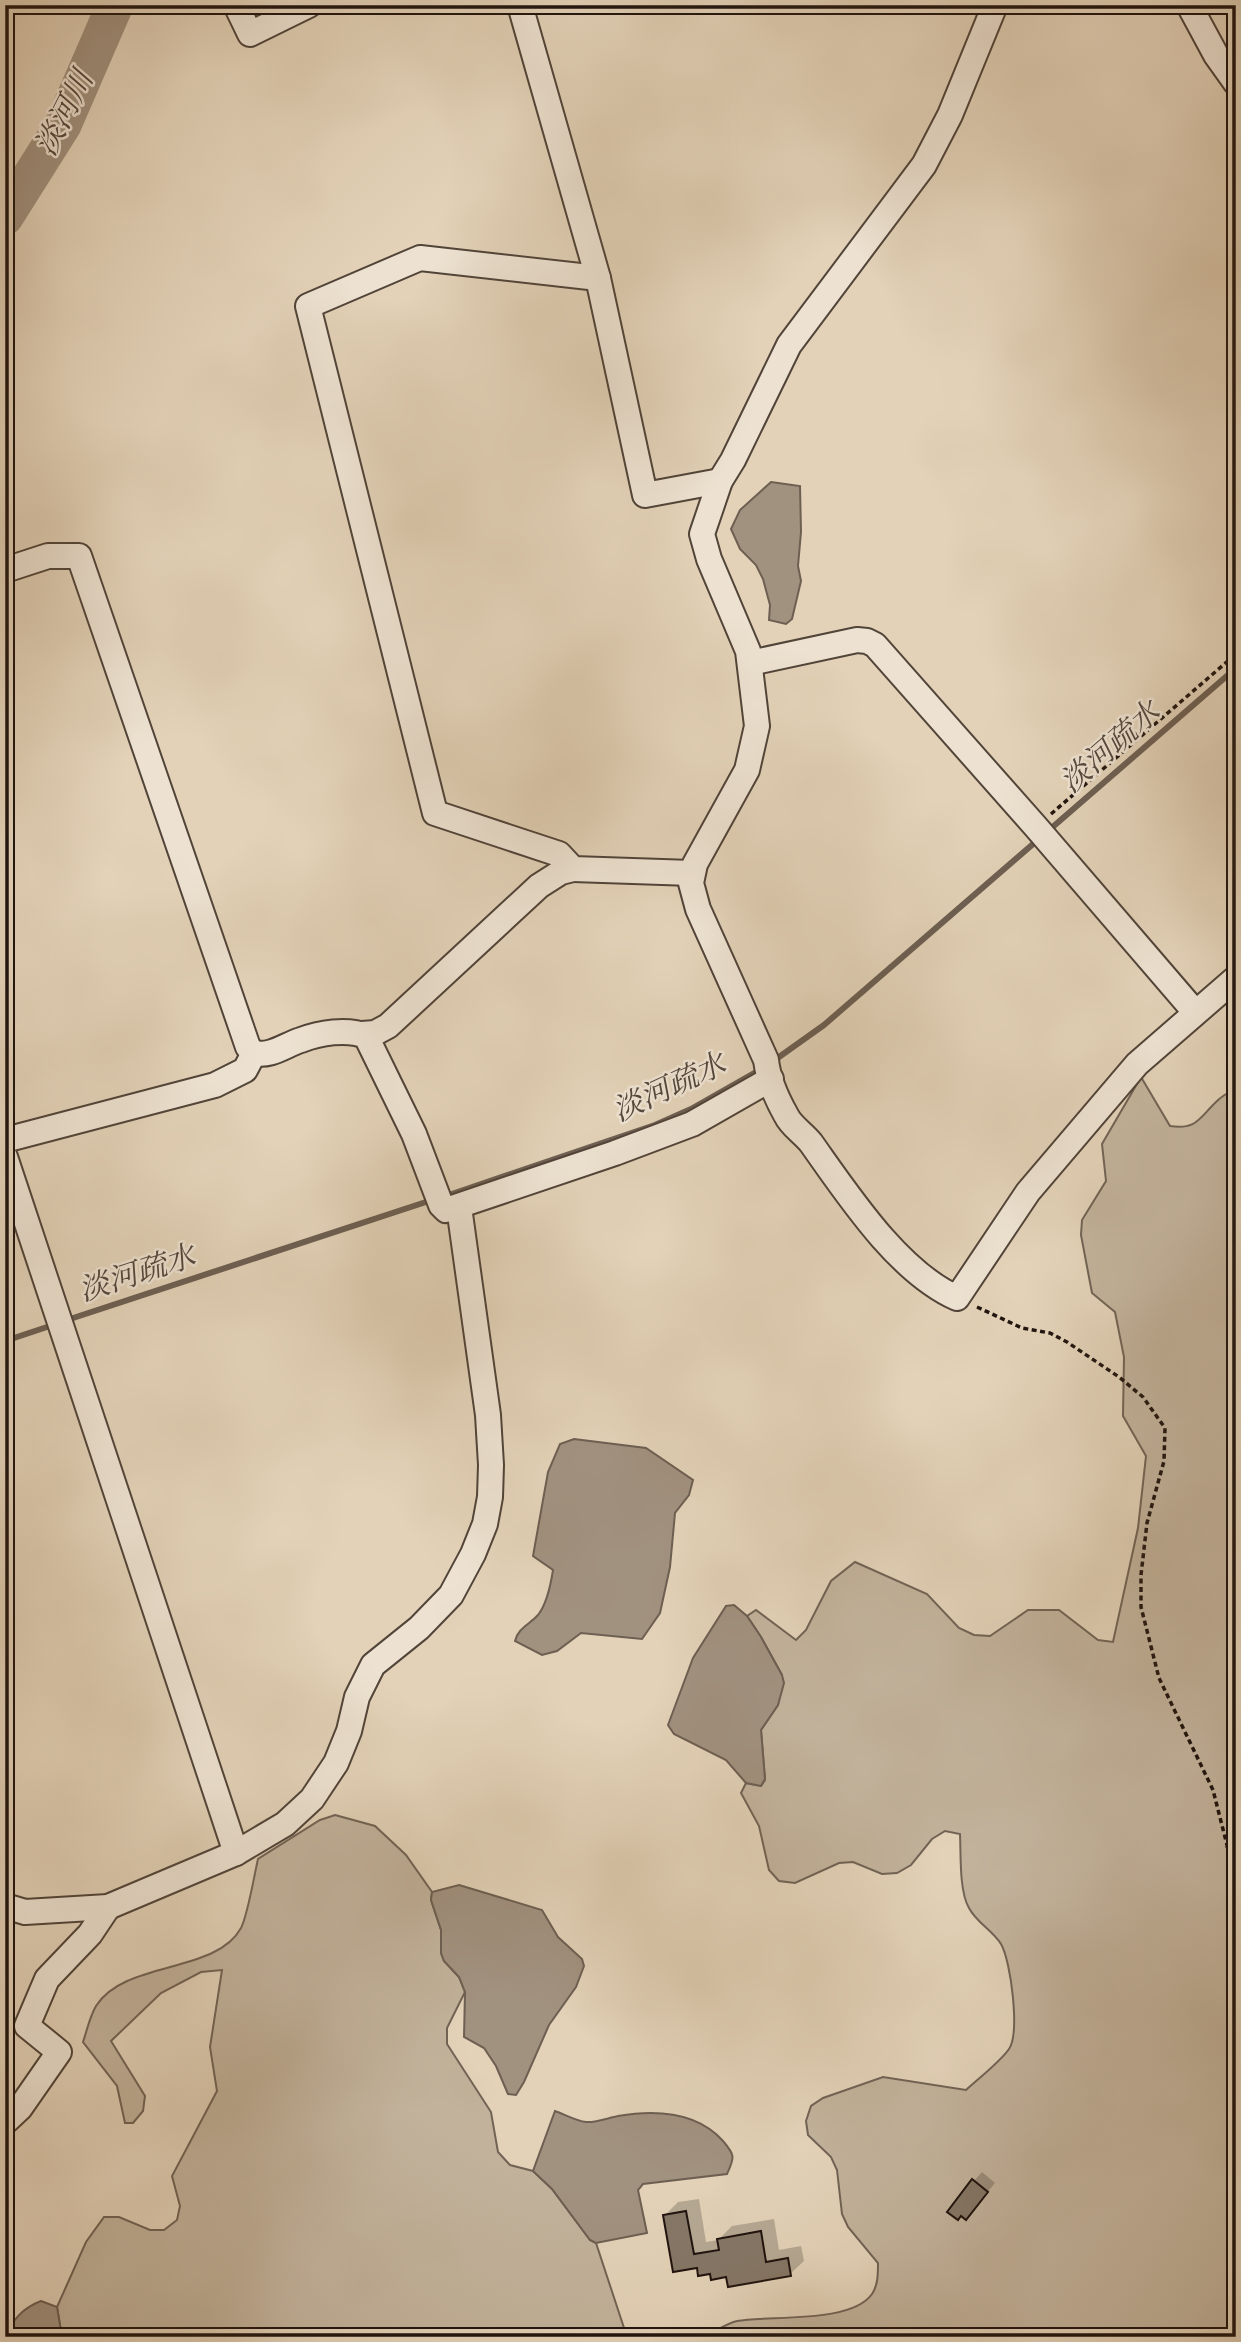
<svg xmlns="http://www.w3.org/2000/svg" width="1241" height="2342" viewBox="0 0 1241 2342" font-family="'IM FELL Great Primer','Noto Serif JP',serif">
	<rect width="100%" height="100%" fill="#e3d2b8"/>
	<filter id="stains"><feTurbulence type="fractalNoise" baseFrequency=".00286" numOctaves="4"/><feColorMatrix values="0 0 0 0 .2 0 0 0 0 .09 0 0 0 0 .02 0 0 0 .5 -.17"/></filter>
	<radialGradient id="worn" r=".72"><stop offset=".6" stop-color="#630" stop-opacity="0"/><stop offset="1" stop-color="#630" stop-opacity=".3"/></radialGradient>
	<g fill="#c2b29b" stroke="#716355" stroke-width="2">
		<path d="M1141 1077 1170 1126C1197 1130 1199 1118 1217 1101 1222 1096 1229 1092 1236 1088V2337H708V2335C717 2330 728 2323 737 2321 769 2315 851 2324 872 2294 878 2285 878 2274 878 2263L848 2227 842 2214 837 2170 831 2157 808 2135 806 2121 811 2106 823 2098 883 2077 966 2090C978 2079 1001 2061 1009 2049 1020 2033 1011 1961 1001 1944 993 1931 976 1922 969 1908 959 1891 961 1854 960 1834L945 1831 932 1839 911 1865 897 1873 882 1874 853 1862 839 1863 795 1883 779 1881 769 1870 759 1826 741 1793 746 1783 761 1786 765 1780 761 1730 778 1705 782 1675 761 1637 747 1616 756 1610 796 1640 806 1630 831 1581 855 1562 927 1594 959 1628 974 1635 990 1636 1028 1610H1059L1098 1640 1113 1642 1138 1528 1146 1456 1123 1416 1124 1357 1115 1312 1092 1293 1081 1235 1082 1220 1106 1181 1102 1144Z"/>
		<path d="M335 1815 375 1826 406 1855 432 1892 431 1900 441 1930V1953L444 1961 459 1977 465 1992 447 2028V2044L491 2112 498 2152 510 2165 533 2171 552 2189 590 2240 596 2243 627 2337H62L57 2307 86 2242 104 2217H119L150 2230H164L177 2220 180 2206 172 2176 217 2091 210 2047 222 1970 201 1972 161 1993 111 2041 145 2096 143 2111 133 2123H125L117 2086 83 2042C87 2030 90 2016 96 2006 125 1960 216 1974 241 1928 248 1914 254 1876 258 1859L320 1820Z"/>
	</g>
	<g fill="#a1917f" stroke="#6d5f52" stroke-width="2">
		<polygon points="771,482 800,486 801,532 798,566 801,581 792,619 786,624 769,620 770,605 763,579 756,565 740,549 731,529 740,510"/>
		<path d="M574 1439 646 1448 693 1480 689 1495 675 1513 670 1567 660 1613 642 1639 581 1633 557 1651 542 1655 515 1641C518 1628 530 1624 538 1615 546 1605 551 1583 553 1570L533 1556 548 1472 560 1444Z"/>
		<polygon points="734,1605 747,1616 761,1637 782,1675 784,1683 778,1705 761,1730 765,1779 761,1786 746,1783 726,1760 674,1734 668,1725 693,1658 726,1606"/>
		<polygon points="459,1885 542,1910 558,1937 582,1959 584,1966 576,1987 549,2025 524,2082 516,2095 508,2094 496,2066 484,2048 464,2037 465,1992 459,1977 444,1961 441,1953 441,1930 431,1900 432,1892"/>
		<path d="M555 2111C564 2114 576 2121 586 2122 595 2123 608 2118 618 2116 654 2110 696 2111 723 2141 735 2155 735 2157 727 2174L643 2184 638 2190 647 2233 596 2243 590 2240 552 2189 533 2171Z"/>
		<path d="M41 2301 57 2307 62 2337H5C13 2319 23 2308 41 2301Z"/>
	</g>
	<g fill="#0003">
		<polygon points="982,2172 995,2183 966,2218 974,2181"/>
		<polygon points="699,2199 706,2242 718,2240 732,2226 774,2219 779,2250 801,2246 804,2261 790,2274 728,2275 711,2272 698,2266 665,2215 678,2202"/>
	</g>
	<g fill="none" stroke-linecap="round" stroke-linejoin="round">
		<g stroke="#6d5f52" stroke-width="6">
			<polyline points="1048,831 1236,668"/>
			<polyline points="772,1062 824,1025 1040,838"/>
			<polyline points="443,1197 655,1125 691,1109 763,1068"/>
			<polyline points="64,1321 432,1200"/>
			<polyline points="5,1341 53,1325"/>
		</g>
		<polyline stroke="#a1917f" stroke-width="37" points="5,217 63,125 115,5"/>
	</g>
	<g fill="#857767" stroke="#20140f" stroke-width="2">
		<polygon points="972,2179 988,2192 966,2220 961,2216 958,2220 947,2212"/>
		<polygon points="686,2211 694,2254 719,2250 717,2239 761,2231 766,2262 788,2258 791,2276 728,2287 726,2277 711,2280 710,2274 698,2276 697,2268 673,2272 663,2215"/>
	</g>
	<g fill="none" stroke-linecap="round" stroke-linejoin="round">
		<g stroke="#514439" stroke-width="28">
			<g id="minor">
				<polyline points="236,5 250,34 309,5"/>
				<polyline points="520,5 598,278 645,495 720,481"/>
				<path d="M995 5 950 115 924 165 789 345 733 460 720 481 702 534 709 559 748 651 757 726 747 770 695 864 691 883 698 909 766 1060C768 1078 777 1099 786 1115 791 1126 803 1133 811 1143 848 1195 898 1272 957 1298L1028 1192 1137 1064 1236 978"/>
				<polyline points="1189,5 1216,55 1236,83"/>
				<polyline points="598,278 420,258 308,306 435,813 559,854 573,869 692,873"/>
				<path d="M5 570 48 556H79L248 1047 254 1053C271 1057 285 1045 301 1040 319 1033 347 1028 366 1036L414 1134 441 1205 446 1210 615 1153 692 1124 771 1079"/>
				<polyline points="750,663 857,640 867,641 875,645 1036,827 1195,1012"/>
				<polyline points="362,1034 375,1033 388,1026 539,886 561,872 573,869"/>
				<polyline points="5,1140 215,1085 245,1070 254,1053"/>
				<polyline points="5,1157 236,1853"/>
				<polyline points="5,1906 25,1912 108,1907 236,1853 285,1824 312,1799 336,1763 349,1731 357,1697 373,1665 419,1628 451,1595 473,1554 485,1524 490,1497 491,1465 488,1415 459,1207"/>
				<polyline points="5,2122 20,2108 59,2052 27,2026 47,1979 90,1934 108,1907"/>
			</g>
		</g>
		<g stroke="#20140f" stroke-width="3.5" stroke-dasharray="5 3.5" stroke-linecap="butt">
			<polyline points="1051,814 1236,654"/>
			<polyline points="977,1307 1022,1328 1050,1333 1067,1342 1119,1377 1143,1397 1165,1428 1164,1461 1147,1523 1141,1575 1141,1607 1159,1678 1213,1790 1227,1845 1236,1920"/>
			<polyline points="1236,2032 1229,2060 1228,2100 1236,2201"/>
		</g>
		<use href="#minor" stroke="#ede2d1" stroke-width="24"/>
	</g>
	<g text-anchor="middle" dominant-baseline="central" stroke-width="5" stroke-linejoin="round" paint-order="stroke">
		<g font-size="30" font-style="italic" fill="#54463c" stroke="#ede2d1">
			<text transform="translate(64 113) rotate(-63)">淡河川</text>
			<text transform="translate(1110 747) rotate(-41)">淡河疏水</text>
			<text transform="translate(669 1087) rotate(-25)">淡河疏水</text>
			<text transform="translate(137 1273) rotate(-18)">淡河疏水</text>
		</g>
	</g>
	<rect width="1241" height="2342" fill="none" stroke="#e3d2b8" stroke-width="28"/>
	<rect x="7" y="7" width="1227" height="2328" fill="none" stroke="#20140f" stroke-width="3.5"/>
	<rect x="14" y="14" width="1213" height="2314" fill="none" stroke="#20140f" stroke-width="2"/>
	<rect width="100%" height="100%" filter="url(#stains)"/>
	<rect width="100%" height="100%" fill="url(#worn)"/>
</svg>
